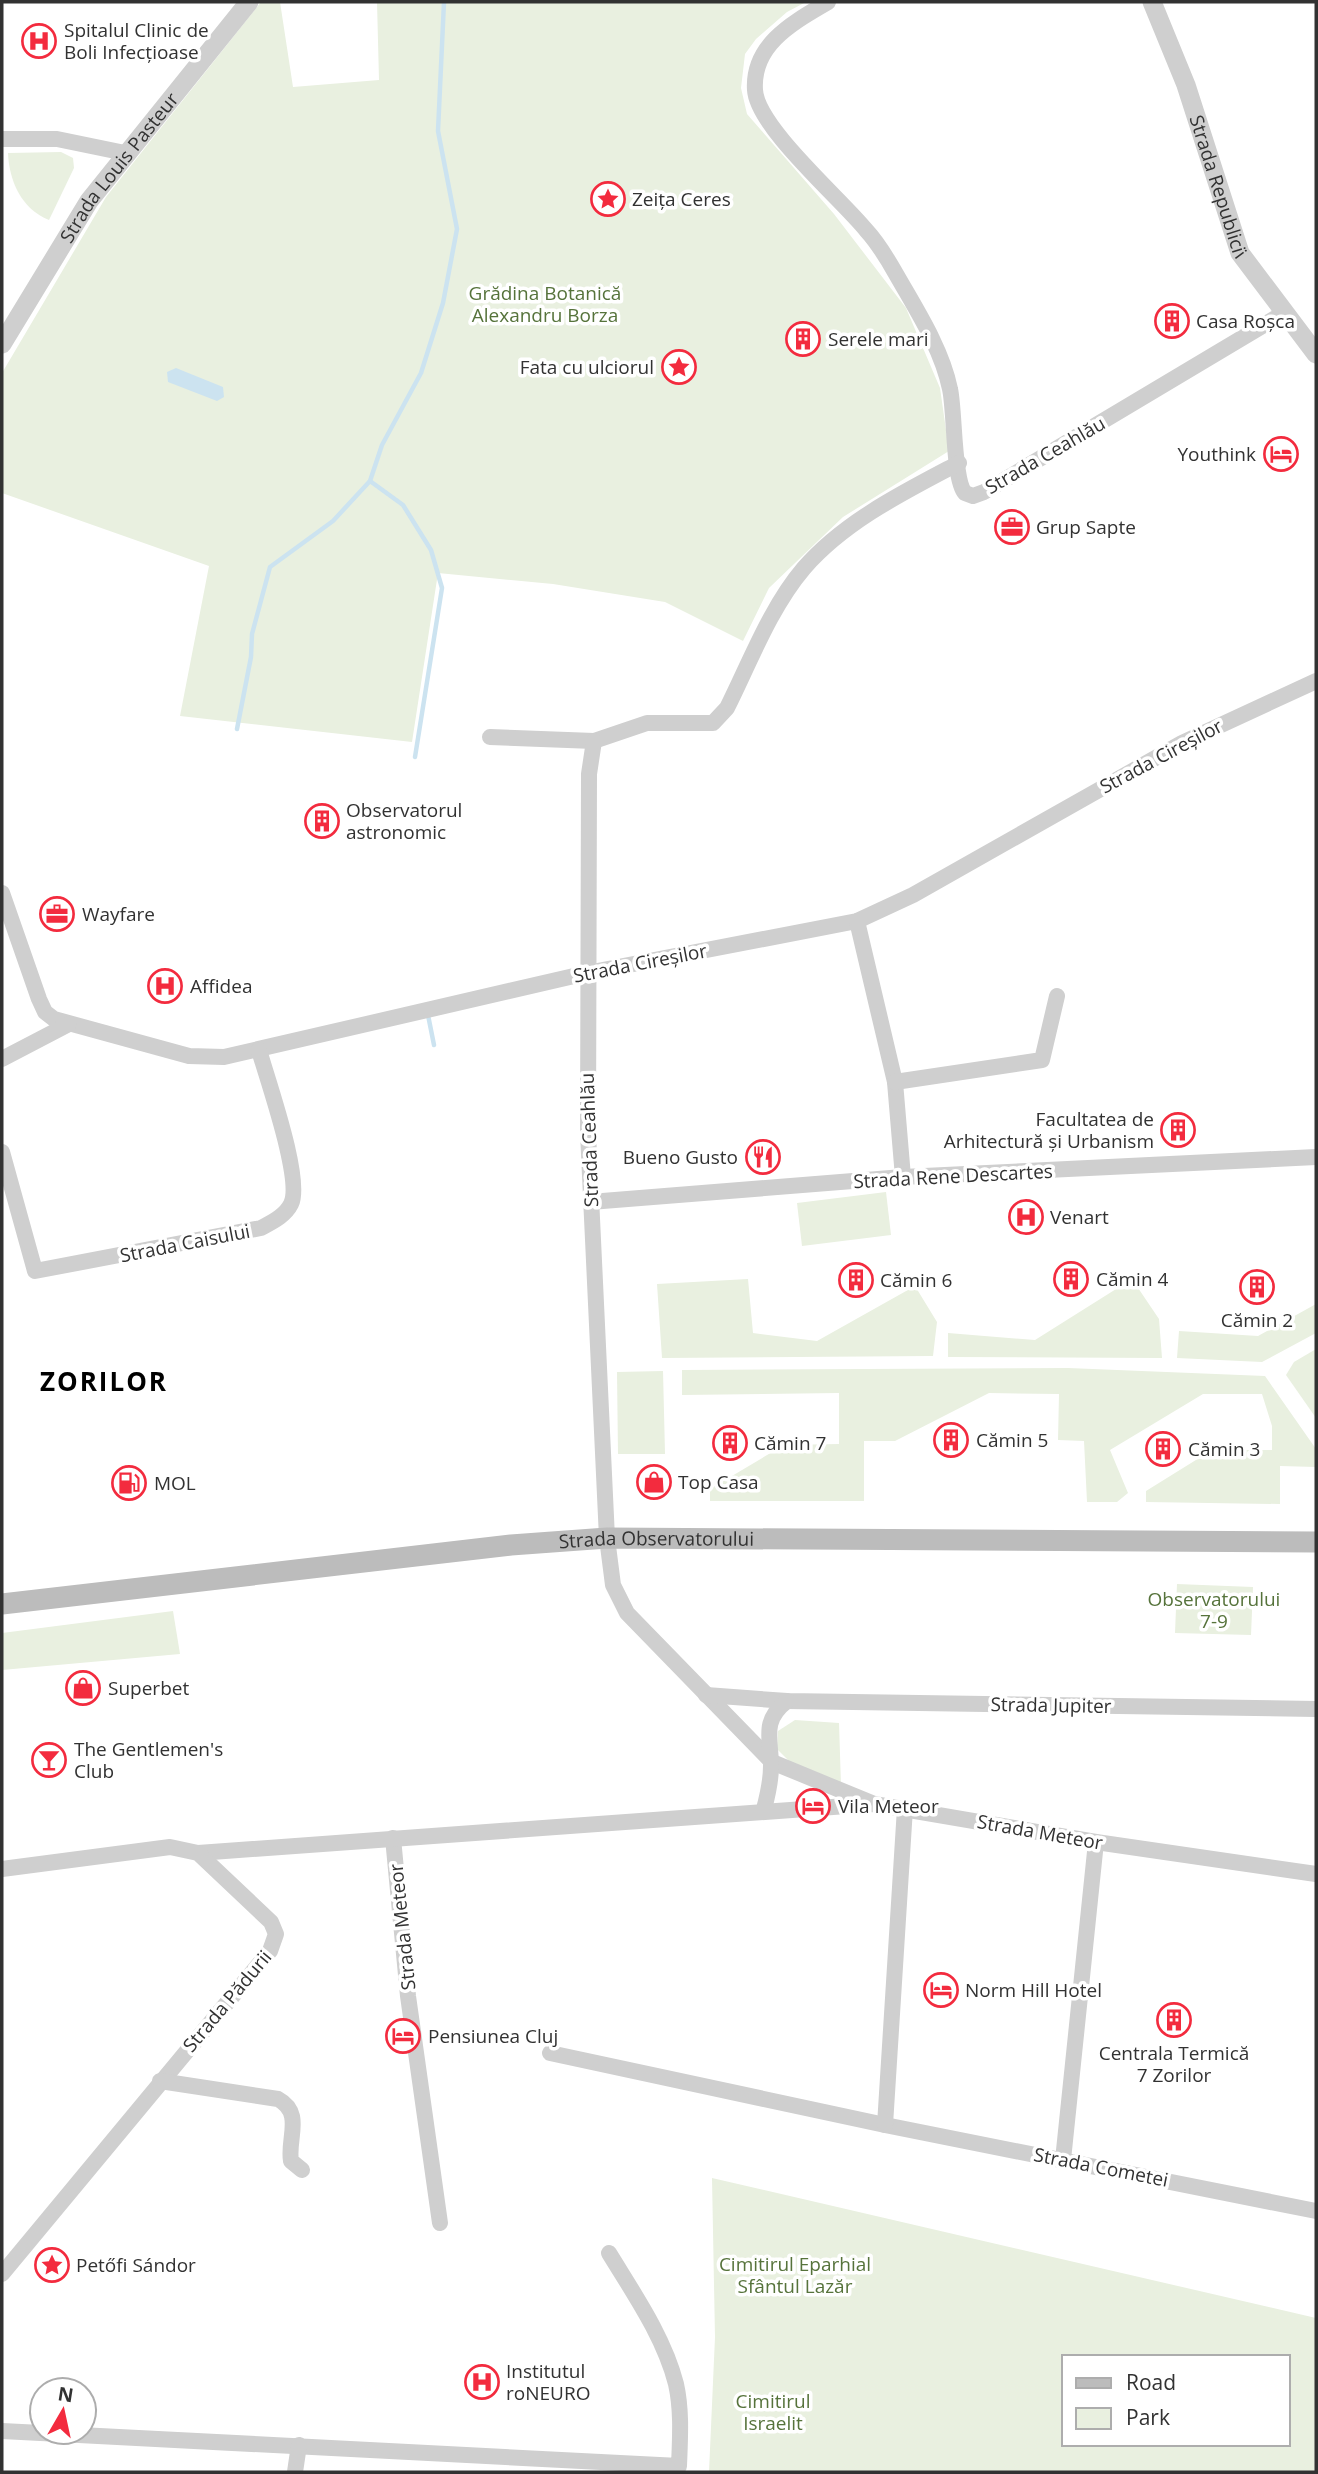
<svg xmlns="http://www.w3.org/2000/svg" width="1318" height="2474" viewBox="0 0 1318 2474" font-family="'Open Sans',sans-serif">
	<rect width="100%" height="100%" fill="#fff"/>
	<g fill="#e9f0e0" fill-rule="evenodd">
		<polygon points="261,2 280,2 293,87 379,80 377,2 806,2 787,12 756,39 745,54 741,88 747,114 834,214 906,308 940,388 949,451 843,517 769,588 743,641 665,602 553,584 438,573 412,742 180,716 209,566 2,493 2,373 106,197"/>
		<path d="M61 152 73 158 74 168 49 220C21 209 9 180 8 153Z"/>
		<polygon points="886,1192 891,1235 802,1246 797,1203"/>
		<polygon points="748,1279 753,1333 817,1341 915,1286 937,1322 933,1356 662,1358 657,1284"/>
		<polygon points="1132,1279 1159,1319 1162,1358 948,1357 948,1333 1035,1340"/>
		<polygon points="1316,1304 1316,1333 1262,1362 1177,1358 1179,1331 1258,1336"/>
		<polygon points="1316,1349 1316,1418 1286,1375 1294,1362"/>
		<polygon points="1068,1368 1265,1376 1316,1449 1316,1467 1280,1466 1280,1504 1146,1502 1146,1491 1212,1450 1272,1450 1272,1426 1262,1394 1203,1394 1110,1450 1128,1493 1117,1502 1087,1502 1084,1441 1058,1440 1059,1394 989,1393 895,1441 864,1441 864,1501 710,1501 710,1489 784,1445 839,1444 839,1393 682,1395 682,1370"/>
		<polygon points="663,1371 665,1454 618,1454 617,1372"/>
		<polygon points="1177,1584 1253,1587 1251,1635 1175,1633"/>
		<polygon points="173,1611 180,1654 2,1670 2,1633"/>
		<polygon points="795,1720 839,1723 841,1787 793,1765 777,1749 778,1731"/>
		<path d="M712 2178 1316 2318V2472H709L715 2337ZM1064 2357H1288V2444H1064Z"/>
	</g>
	<polygon fill="#cce3f0" points="176,368 223,387 224,397 217,401 168,382 167,372"/>
	<g fill="none" stroke-linecap="round" stroke-linejoin="round">
		<g stroke="#cce3f0" stroke-width="4.5">
			<polyline points="370,481 403,505 431,550 442,588 415,757"/>
			<polyline points="237,729 251,657 252,634 270,567 333,521 370,481 382,445 421,373 443,303 457,229 438,131 444,2"/>
			<polyline points="428,1015 434,1045"/>
		</g>
		<g stroke="#cfcfcf" stroke-width="16">
			<path d="M828 2C794 22 752 44 755 90 757 127 841 199 866 230 878 243 887 258 896 274 916 309 942 349 950 389 955 411 953 480 965 493L973 496 984 492 1284 313"/>
			<polyline points="2,139 57,139 125,153"/>
			<path d="M490 737 594 741 647 723H713L727 708C750 662 770 608 804 568 845 521 904 492 959 463"/>
			<polyline points="594,741 589,774 588,1133 607,1538 613,1585 627,1613 772,1762 874,1804"/>
			<polyline points="2,893 39,999 45,1012 54,1019 189,1056 224,1057 587,973 857,921 913,895 1182,743 1316,681"/>
			<polyline points="857,921 895,1082 903,1177"/>
			<polyline points="2,1059 69,1024"/>
			<polyline points="895,1082 1042,1060 1057,996"/>
			<path d="M2 1152 35 1271 261 1228C272 1222 285 1216 291 1204 303 1180 267 1079 259 1050"/>
			<polyline points="590,1202 903,1177 1316,1157"/>
			<polyline points="706,1695 787,1701 1316,1709"/>
			<path d="M764 1809C768 1794 771 1781 771 1766 771 1739 761 1721 787 1701"/>
			<polyline points="393,1838 408,1996 440,2223"/>
			<polyline points="198,1853 874,1804 1096,1842 1316,1874"/>
			<polyline points="2,1869 170,1847 198,1853 271,1922 276,1934 270,1951 2,2274"/>
			<polyline points="550,2053 885,2125 1316,2211"/>
			<path d="M160 2081 278 2099C304 2113 287 2139 291 2161L302 2170"/>
			<polyline points="885,2125 905,1808"/>
			<polyline points="1063,2160 1096,1842"/>
			<path d="M2 2431 679 2466C680 2439 682 2411 676 2384 664 2337 634 2294 609 2253"/>
			<polyline points="295,2472 299,2445"/>
		</g>
		<g stroke="#cfcfcf" stroke-width="19">
			<path id="s1" d="M1152 2 1186 85 1240 253 1316 354"/>
			<path id="s2" d="M2 344 89 201 249 2"/>
		</g>
		<path stroke="#bcbcbc" stroke-width="21" id="s3" d="M2 1604 511 1545 607 1538 1316 1542"/>
	</g>
	<defs>
		<g id="hospital-ring" transform="scale(1.75)"><circle r="9.5" fill="#fff" stroke="#f32b3e" stroke-width="1.5"/><path d="M-5-5h3v3.5h4V-5h3V5h-3V1.5h-4V5h-3Z" fill="#f32b3e"/></g>
		<g id="sight-ring" transform="scale(1.75)"><circle r="9.5" fill="#fff" stroke="#f32b3e" stroke-width="1.5"/><path d="M0-6L1.8-2.2L6-1.7L2.9 1.2L3.7 5.4L0 3.3L-3.7 5.4L-2.9 1.2L-6-1.7L-1.8-2.2Z" fill="#f32b3e"/></g>
		<g id="building-ring" transform="scale(1.75)"><circle r="9.5" fill="#fff" stroke="#f32b3e" stroke-width="1.5"/><path d="M-4-6H4V6H1V3H-1V6H-4ZM-2.5-4.3h1.7v1.8h-1.7ZM.8-4.3h1.7v1.8H.8ZM-2.5-1h1.7V.8h-1.7ZM.8-1h1.7V.8H.8Z" fill="#f32b3e"/></g>
		<g id="hotel-ring" transform="scale(1.75)"><circle r="9.5" fill="#fff" stroke="#f32b3e" stroke-width="1.5"/><path d="M-6-4.5h1.5V1H6V5H4.5V3h-9V5H-6ZM-4 0a1.8 1.8 0 1 1 3.6 0ZM.5 0V-2.5h3Q6-2.5 6 0Z" fill="#f32b3e"/></g>
		<g id="office-ring" transform="scale(1.75)"><circle r="9.5" fill="#fff" stroke="#f32b3e" stroke-width="1.5"/><path d="M-6-3h4V-5.5h4V-3h4V5H-6ZM-1-4.5V-3h2v-1.5ZM-6 0V1H6V0Z" fill="#f32b3e"/></g>
		<g id="restaurant-ring" transform="scale(1.75)"><circle r="9.5" fill="#fff" stroke="#f32b3e" stroke-width="1.5"/><path d="M-5-6h1v4h1v-4h1v4h1v-4h1v5L-1.5 .5V6h-2V.5L-5-1ZM5-6V6H3V1.5H1.5Q1.5-4 5-6Z" fill="#f32b3e"/></g>
		<g id="shop-ring" transform="scale(1.75)"><circle r="9.5" fill="#fff" stroke="#f32b3e" stroke-width="1.5"/><path d="M-5-2.5h2.3a2.7 3.5 0 0 1 5.4 0H5L5.5 6h-11ZM-1.5-2.5h3a1.5 2.3 0 0 0-3 0Z" fill="#f32b3e"/></g>
		<g id="fuel-ring" transform="scale(1.75)"><circle r="9.5" fill="#fff" stroke="#f32b3e" stroke-width="1.5"/><path d="M-5.5-6h7V0h2V4h1.3V-2.5L3-4.5l.8-.8L6-3V5H2.5V1h-1V6h-7ZM-4.2-4.7v3.2H.2V-4.7Z" fill="#f32b3e"/></g>
		<g id="bar-ring" transform="scale(1.75)"><circle r="9.5" fill="#fff" stroke="#f32b3e" stroke-width="1.5"/><path d="M-6-5H6L.8 .8V4.5H3.5V6h-7V4.5H-.8V.8Z" fill="#f32b3e"/></g>
	</defs>
	<g fill-rule="evenodd">
		<use href="#hospital-ring" x="39" y="41"/>
		<use href="#sight-ring" x="608" y="199"/>
		<use href="#building-ring" x="1172" y="321"/>
		<use href="#building-ring" x="803" y="339"/>
		<use href="#sight-ring" x="679" y="367"/>
		<use href="#hotel-ring" x="1281" y="454"/>
		<use href="#office-ring" x="1012" y="527"/>
		<use href="#building-ring" x="322" y="821"/>
		<use href="#office-ring" x="57" y="914"/>
		<use href="#hospital-ring" x="165" y="986"/>
		<use href="#building-ring" x="1178" y="1130"/>
		<use href="#restaurant-ring" x="763" y="1157"/>
		<use href="#hospital-ring" x="1026" y="1217"/>
		<use href="#building-ring" x="1071" y="1279"/>
		<use href="#building-ring" x="856" y="1280"/>
		<use href="#building-ring" x="1257" y="1287"/>
		<use href="#building-ring" x="951" y="1440"/>
		<use href="#building-ring" x="730" y="1443"/>
		<use href="#building-ring" x="1163" y="1449"/>
		<use href="#shop-ring" x="654" y="1482"/>
		<use href="#fuel-ring" x="129" y="1483"/>
		<use href="#shop-ring" x="83" y="1688"/>
		<use href="#bar-ring" x="49" y="1760"/>
		<use href="#hotel-ring" x="813" y="1806"/>
		<use href="#hotel-ring" x="941" y="1990"/>
		<use href="#building-ring" x="1174" y="2020"/>
		<use href="#hotel-ring" x="403" y="2036"/>
		<use href="#sight-ring" x="52" y="2265"/>
		<use href="#hospital-ring" x="482" y="2382"/>
	</g>
	<g text-anchor="middle" dominant-baseline="central" stroke-width="7" stroke-linejoin="round" paint-order="stroke">
		<g font-size="19" fill="#323232" stroke="#fff" text-anchor="start">
			<text x="64" y="30">Spitalul Clinic de<tspan x="64" dy="22">Boli Infecțioase</tspan></text>
			<text x="632" y="199">Zeița Ceres</text>
			<text x="1196" y="321">Casa Roșca</text>
			<text x="828" y="339">Serele mari</text>
			<text x="654" y="367" text-anchor="end">Fata cu ulciorul</text>
			<text x="1256" y="454" text-anchor="end">Youthink</text>
			<text x="1036" y="527">Grup Sapte</text>
			<text x="346" y="810">Observatorul<tspan x="346" dy="22">astronomic</tspan></text>
			<text x="82" y="914">Wayfare</text>
			<text x="190" y="986">Affidea</text>
			<text x="1154" y="1119" text-anchor="end">Facultatea de<tspan x="1154" dy="22">Arhitectură și Urbanism</tspan></text>
			<text x="738" y="1157" text-anchor="end">Bueno Gusto</text>
			<text x="1050" y="1217">Venart</text>
			<text x="1096" y="1279">Cămin 4</text>
			<text x="880" y="1280">Cămin 6</text>
			<text x="1257" y="1320" text-anchor="middle">Cămin 2</text>
			<text x="976" y="1440">Cămin 5</text>
			<text x="754" y="1443">Cămin 7</text>
			<text x="1188" y="1449">Cămin 3</text>
			<text x="678" y="1482">Top Casa</text>
			<text x="154" y="1483">MOL</text>
			<text x="108" y="1688">Superbet</text>
			<text x="74" y="1749">The Gentlemen's<tspan x="74" dy="22">Club</tspan></text>
			<text x="838" y="1806">Vila Meteor</text>
			<text x="965" y="1990">Norm Hill Hotel</text>
			<text x="428" y="2036">Pensiunea Cluj</text>
			<text x="1174" y="2053" text-anchor="middle">Centrala Termică<tspan x="1174" dy="22">7 Zorilor</tspan></text>
			<text x="76" y="2265">Petőfi Sándor</text>
			<text x="506" y="2371">Institutul<tspan x="506" dy="22">roNEURO</tspan></text>
		</g>
		<g font-size="19" fill="#323232" stroke="#fff">
			<text stroke="none"><textPath href="#s2" startOffset="212">Strada Louis Pasteur</textPath></text>
			<text stroke="none"><textPath href="#s1" startOffset="196">Strada Republicii</textPath></text>
			<text transform="translate(1045 455) rotate(-30)">Strada Ceahlău</text>
			<text transform="translate(1161 756) rotate(-28)">Strada Cireșilor</text>
			<text transform="translate(640 963) rotate(-11)">Strada Cireșilor</text>
			<text transform="translate(589 1140) rotate(-92)">Strada Ceahlău</text>
			<text transform="translate(953 1176) rotate(-3)">Strada Rene Descartes</text>
			<text transform="translate(185 1243) rotate(-11)">Strada Caisului</text>
			<text stroke="none"><textPath href="#s3" startOffset="658">Strada Observatorului</textPath></text>
			<text transform="translate(1051 1705) rotate(1)">Strada Jupiter</text>
			<text transform="translate(1040 1832) rotate(10)">Strada Meteor</text>
			<text transform="translate(402 1927) rotate(-96)">Strada Meteor</text>
			<text transform="translate(227 2001) rotate(-50)">Strada Pădurii</text>
			<text transform="translate(1101 2167) rotate(11)">Strada Cometei</text>
		</g>
		<g font-size="19" fill="#56733b" stroke="#fff">
			<text x="545" y="293">Grădina Botanică<tspan x="545" dy="22">Alexandru Borza</tspan></text>
			<text x="1214" y="1599">Observatorului<tspan x="1214" dy="22">7-9</tspan></text>
			<text x="795" y="2264">Cimitirul Eparhial<tspan x="795" dy="22">Sfântul Lazăr</tspan></text>
			<text x="773" y="2401">Cimitirul<tspan x="773" dy="22">Israelit</tspan></text>
		</g>
		<g font-size="26" font-weight="bold" letter-spacing="2" fill="#000" stroke="#fff">
			<text x="104" y="1381">ZORILOR</text>
		</g>
	</g>
	<rect width="1318" height="2474" fill="none" stroke="#323232" stroke-width="7"/>
	<rect x="1062" y="2355" width="228" height="91" fill="#ffffff" stroke="#adadad" stroke-width="2"/>
	<rect x="1076" y="2378" width="35" height="10" fill="#bcbcbc" stroke="#adadad" stroke-width="2"/>
	<text x="1126" y="2390" font-size="21" fill="#323232">Road</text>
	<rect x="1076" y="2408" width="35" height="21" fill="#e9f0e0" stroke="#adadad" stroke-width="2"/>
	<text x="1126" y="2425" font-size="21" fill="#323232">Park</text>
	<g transform="translate(63 2411) rotate(9)"><circle r="33" fill="#ffffff" stroke="#adadad" stroke-width="2"/>
	<path d="M0-5L12 26L0 18L-12 26Z" fill="#f32b3e"/>
	<text y="-10" font-size="19" font-weight="bold" text-anchor="middle" fill="#323232">N</text>
	</g>
</svg>
